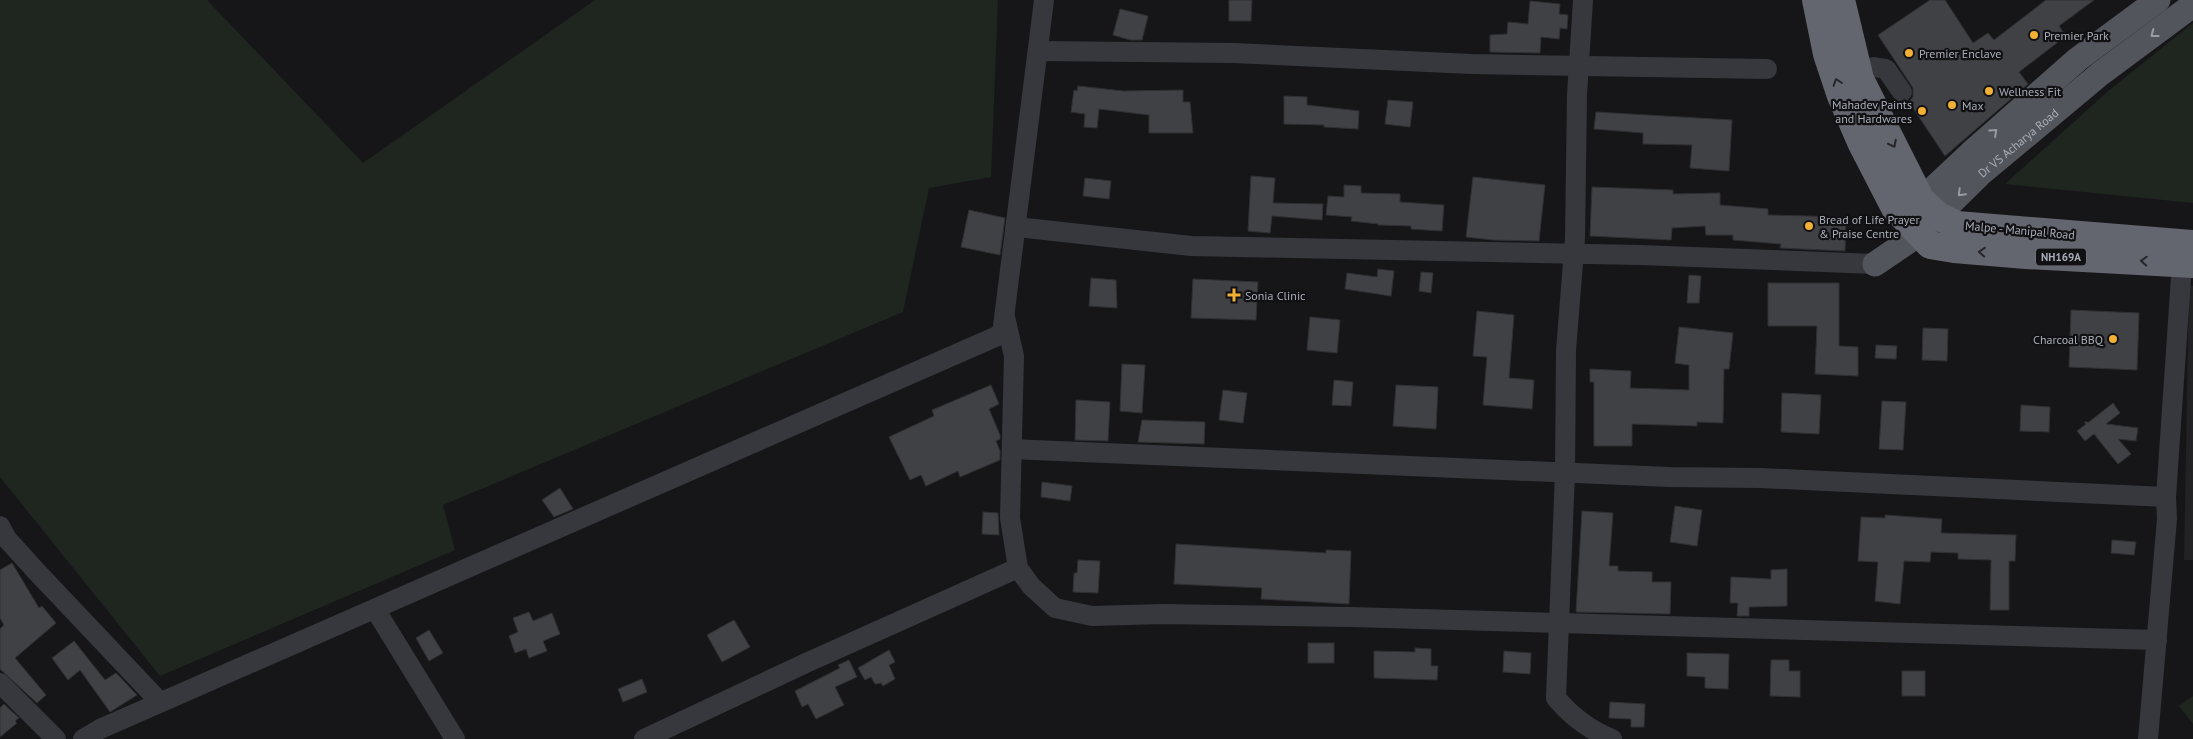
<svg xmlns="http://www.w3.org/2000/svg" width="2193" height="739" viewBox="0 0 2193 739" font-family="'PT Sans',sans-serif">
	<rect width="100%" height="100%" fill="#161618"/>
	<polygon fill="#222225" points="2189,285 2193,286 2193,560 2184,560"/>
	<g fill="#1e261f">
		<polygon points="0,0 207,0 363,163 595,0 998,0 991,177 929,188 903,312 443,505 455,550 160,676 0,477"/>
		<polygon points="2193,23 2193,203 2005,184 2107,92"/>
		<polygon points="2193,696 2193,724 2179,706"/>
	</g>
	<g fill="#404145" stroke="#303034">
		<polygon points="1229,0 1252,0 1251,21 1229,21"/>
		<polygon points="1930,0 1945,0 1973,43 1988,33 1994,40 2046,0 2094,0 2059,26 2066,36 2019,72 2028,84 1945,156 1909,102 1913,97 1913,88 1878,35"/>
		<polygon points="1530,1 1560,4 1559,14 1568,15 1567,29 1560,28 1559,39 1541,37 1540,53 1490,52 1490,35 1507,34 1508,22 1528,24"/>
		<polygon points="1120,9 1148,16 1142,40 1130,40 1113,35"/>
		<polygon points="1078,86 1123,91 1183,90 1183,102 1190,102 1193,133 1149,133 1149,115 1099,109 1097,128 1084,127 1085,114 1071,112 1074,90 1077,91"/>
		<polygon points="1284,96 1307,97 1307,105 1359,111 1358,129 1324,127 1324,125 1284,124"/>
		<polygon points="1388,100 1413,102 1410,127 1385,124"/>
		<polygon points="1596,112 1732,120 1729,171 1690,168 1692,145 1643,144 1643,133 1594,129"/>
		<polygon points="1251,176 1275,178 1273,203 1323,204 1322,220 1272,216 1270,233 1248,231"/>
		<polygon points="1473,177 1545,185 1539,241 1493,240 1466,237"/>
		<polygon points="1085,178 1111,181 1109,199 1083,196"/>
		<polygon points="1344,185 1361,186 1361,193 1400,194 1400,202 1444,205 1442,231 1411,229 1411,226 1378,225 1378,224 1351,221 1352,217 1326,215 1328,196 1344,197"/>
		<polygon points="1592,187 1673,190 1673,194 1720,193 1720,205 1768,209 1768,215 1846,217 1845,251 1780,248 1781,244 1733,240 1733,235 1706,235 1705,226 1672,228 1671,240 1590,236"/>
		<polygon points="969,210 1005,218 1000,255 961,247"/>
		<polygon points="1378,269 1394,271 1391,296 1345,289 1347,273 1377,277"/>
		<polygon points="1421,272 1433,273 1431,293 1419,291"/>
		<polygon points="1689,275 1701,276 1699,303 1687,303"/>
		<polygon points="1091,278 1116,280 1117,308 1089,306"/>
		<polygon points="1193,279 1258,282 1256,320 1191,318"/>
		<polygon points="1768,283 1839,283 1839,346 1858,347 1858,376 1815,374 1817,326 1768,326"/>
		<polygon points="2071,310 2139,313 2137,370 2069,367"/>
		<polygon points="1477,311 1514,315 1509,378 1534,380 1532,409 1483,405 1487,357 1473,356"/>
		<polygon points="1310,317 1340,320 1337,353 1307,350"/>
		<polygon points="1679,327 1733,333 1729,369 1724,369 1723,423 1697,422 1697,426 1632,424 1632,446 1594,446 1594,382 1590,382 1590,369 1631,371 1630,388 1689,390 1689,365 1675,363"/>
		<polygon points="1923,328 1948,329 1947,361 1922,360"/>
		<polygon points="1876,345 1897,346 1896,359 1875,358"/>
		<polygon points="1122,364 1145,365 1142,413 1120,411"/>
		<polygon points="1334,380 1353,382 1351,406 1332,405"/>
		<polygon points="991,385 999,404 989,409 1000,435 1000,439 996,441 1000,451 1000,460 960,477 958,471 926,486 921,475 910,480 889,437 934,416 932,410"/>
		<polygon points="1396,385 1438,387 1436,429 1393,426"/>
		<polygon points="1223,390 1247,393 1243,423 1219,420"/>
		<polygon points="1782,393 1821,395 1819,434 1781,432"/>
		<polygon points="1076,400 1110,402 1108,441 1075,440"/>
		<polygon points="1882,401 1906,402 1903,450 1879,449"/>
		<polygon points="2113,403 2120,413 2106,424 2138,428 2136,441 2118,439 2131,454 2118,464 2094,434 2085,441 2077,431 2086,424 2084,422 2089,422"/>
		<polygon points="2021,405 2050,407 2049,432 2020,431"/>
		<polygon points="1142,420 1205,422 1204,444 1138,442"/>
		<polygon points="1042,482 1072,486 1070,501 1041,497"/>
		<polygon points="560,488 573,509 554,517 542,500"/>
		<polygon points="1675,506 1702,510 1697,546 1670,542"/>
		<polygon points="1582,511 1613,513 1609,566 1618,566 1618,571 1652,572 1652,582 1671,582 1670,614 1576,612"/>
		<polygon points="983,512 998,513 999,535 982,534"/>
		<polygon points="1885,515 1942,519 1941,533 2016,535 2015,561 2009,561 2009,610 1990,610 1991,560 1958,559 1958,553 1931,552 1930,562 1904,561 1900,604 1875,601 1878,562 1858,561 1861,517 1885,518"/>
		<polygon points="2112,540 2136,542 2134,555 2111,553"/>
		<polygon points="1176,544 1326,553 1326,550 1351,551 1349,604 1261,599 1262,588 1174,584"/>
		<polygon points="1078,560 1100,561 1098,593 1073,592 1074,573 1077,573"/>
		<polygon points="12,563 39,608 42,606 56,623 15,658 46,695 37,703 0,669 0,629 4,625 0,618 0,570"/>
		<polygon points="1787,569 1787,606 1749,607 1749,616 1737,616 1738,603 1730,603 1731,577 1771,579 1771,570"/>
		<polygon points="529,612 533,621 552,613 560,634 543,641 547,651 529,658 526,649 515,653 509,636 518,632 513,618"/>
		<polygon points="734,620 750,647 722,662 707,635"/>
		<polygon points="429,630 443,653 429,661 416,638"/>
		<polygon points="74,641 105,680 116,673 137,695 110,712 80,670 68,680 52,658"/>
		<rect x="1308" y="643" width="26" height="20"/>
		<polygon points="1415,648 1431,649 1431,666 1438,666 1437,680 1374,678 1374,651 1415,652"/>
		<polygon points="889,650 895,662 889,665 895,679 883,686 881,683 875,684 871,677 865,680 858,668"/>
		<polygon points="1504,651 1531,653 1530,674 1503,672"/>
		<polygon points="1687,653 1729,654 1728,689 1705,688 1705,677 1687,676"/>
		<polygon points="849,660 857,677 835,687 844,705 816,719 808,704 802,707 795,691 840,668 838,665"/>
		<polygon points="1771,660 1789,660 1789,671 1800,671 1800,697 1770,696"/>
		<rect x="1902" y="671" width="23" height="25"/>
		<polygon points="642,679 647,692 623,702 618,689"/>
		<polygon points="1610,702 1645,704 1644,727 1631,727 1631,719 1609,718"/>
		<polygon points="4,704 19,718 15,721 17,723 0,737 0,708"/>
	</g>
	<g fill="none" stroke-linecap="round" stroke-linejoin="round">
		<g stroke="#37383d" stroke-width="20">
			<path d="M1583 0 1577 95 1575 238 1566 350 1565 473 1556 698C1572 717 1589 730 1612 739"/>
			<polyline points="1038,51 1234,53 1471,64 1767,69"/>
			<polyline points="1859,72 1874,67 1886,69 1902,92"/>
			<polyline points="1016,227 1191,246 1640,255 1875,264"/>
			<polyline points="1005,317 1014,356 1010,518 1018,568 1031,586 1055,608 1092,616 1163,614 1351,617 2157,640"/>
			<polyline points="1012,449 1669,477 1760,478 2166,497 2182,263"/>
			<polyline points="0,526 7,539 36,571 160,702"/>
			<polyline points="375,609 455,739"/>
			<polyline points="0,683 56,739"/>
			<polyline points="83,739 100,729 1002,334 1044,0"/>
			<polyline points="644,739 806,663 1018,568"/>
			<polyline points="2148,739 2167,519 2166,497"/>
		</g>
		<g stroke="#53555c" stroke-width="25">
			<polyline points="1908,215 1921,200 1970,154 2078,59 2158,0"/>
			<path id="s1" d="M1875 264 1919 234 1980 174 2100 74 2193 5"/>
		</g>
		<g stroke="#63666e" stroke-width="28">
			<polyline points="1816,0 1827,54 1841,96 1861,142 1895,208 1930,245 1954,249 2026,255 2193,264"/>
			<polyline points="1841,0 1860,79 1921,200 1938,216 1957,225 2193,244"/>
		</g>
	</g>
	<defs><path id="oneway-chevron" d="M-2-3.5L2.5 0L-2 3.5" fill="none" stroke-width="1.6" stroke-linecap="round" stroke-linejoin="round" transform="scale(1.25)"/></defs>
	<g stroke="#979ba6">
		<use href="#oneway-chevron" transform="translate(2154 34) rotate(143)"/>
		<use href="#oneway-chevron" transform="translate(1994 132) rotate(-42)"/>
		<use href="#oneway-chevron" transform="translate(1961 193) rotate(135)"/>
	</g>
	<g stroke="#26262a">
		<use href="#oneway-chevron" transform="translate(1837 82) rotate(-108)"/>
		<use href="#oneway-chevron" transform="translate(1893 144) rotate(63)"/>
		<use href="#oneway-chevron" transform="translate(1982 252) rotate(-176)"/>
		<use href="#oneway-chevron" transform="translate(2144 261) rotate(-177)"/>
	</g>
	<g fill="#f2b134" stroke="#111113" stroke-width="2">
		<circle cx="2034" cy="35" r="5"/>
		<circle cx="1909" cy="53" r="5"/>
		<circle cx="1989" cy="91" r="5"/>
		<circle cx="1952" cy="105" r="5"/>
		<circle cx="1922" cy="111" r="5"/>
		<circle cx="1809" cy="226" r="5"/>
		<path d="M1231.5 287.5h5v5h5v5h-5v5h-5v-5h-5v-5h5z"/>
		<circle cx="2113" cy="339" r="5"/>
	</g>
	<g text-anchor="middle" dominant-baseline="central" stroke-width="4.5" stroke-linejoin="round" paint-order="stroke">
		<rect fill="#111113" stroke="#7b7e86" stroke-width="1" x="2036" y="248.5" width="50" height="17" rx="4"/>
		<g font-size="11" font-weight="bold" fill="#a8adb8">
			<text x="2061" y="257">NH169A</text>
		</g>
		<g font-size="12" fill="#a8adb8" stroke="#111113" text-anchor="start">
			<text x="2044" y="35">Premier Park</text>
			<text x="1919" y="53">Premier Enclave</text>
			<text x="1999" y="91">Wellness Fit</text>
			<text x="1912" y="104" text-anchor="end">Mahadev Paints<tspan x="1912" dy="14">and Hardwares</tspan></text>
			<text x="1962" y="105">Max</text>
			<text x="1819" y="219">Bread of Life Prayer<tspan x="1819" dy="14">&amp; Praise Centre</tspan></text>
			<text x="1245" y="295">Sonia Clinic</text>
			<text x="2103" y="339" text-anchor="end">Charcoal BBQ</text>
		</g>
		<g font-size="12" fill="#a8adb8" stroke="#111113">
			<text stroke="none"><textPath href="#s1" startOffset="188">Dr VS Acharya Road</textPath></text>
			<text transform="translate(2020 230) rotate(5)">Malpe - Manipal Road</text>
		</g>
	</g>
</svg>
